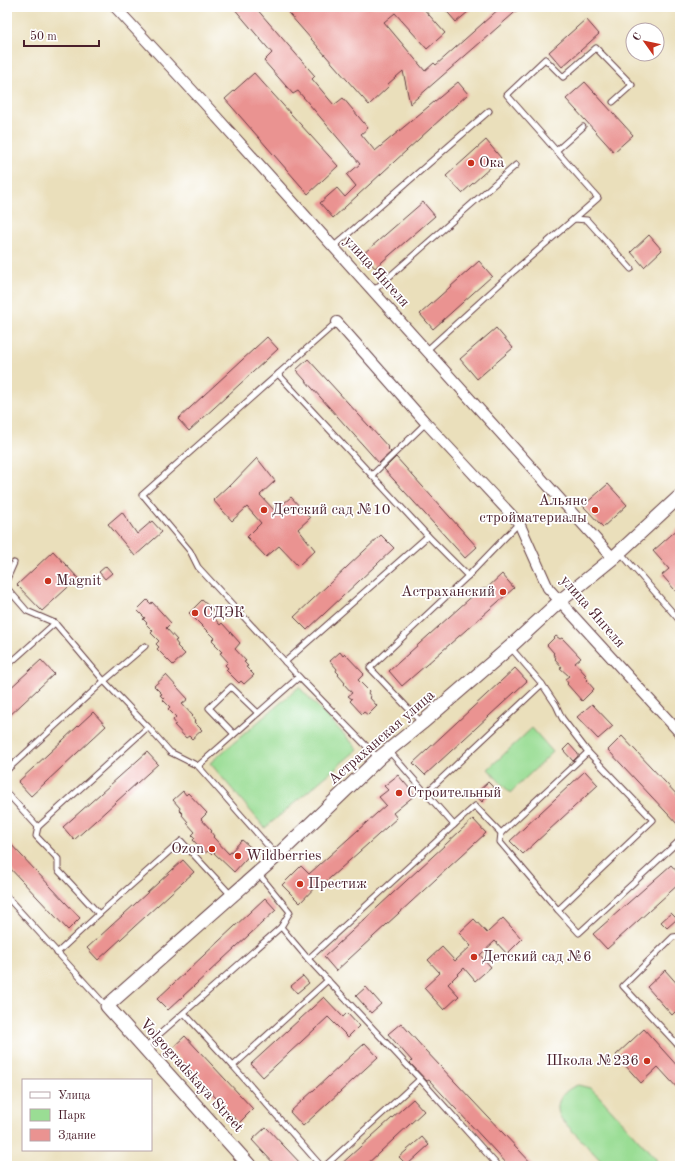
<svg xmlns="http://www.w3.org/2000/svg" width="687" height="1173" viewBox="0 0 687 1173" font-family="'Old Standard TT',serif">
	<rect width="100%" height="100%" fill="#fff"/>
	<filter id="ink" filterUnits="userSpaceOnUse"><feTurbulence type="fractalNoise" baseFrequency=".025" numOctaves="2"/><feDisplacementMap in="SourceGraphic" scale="8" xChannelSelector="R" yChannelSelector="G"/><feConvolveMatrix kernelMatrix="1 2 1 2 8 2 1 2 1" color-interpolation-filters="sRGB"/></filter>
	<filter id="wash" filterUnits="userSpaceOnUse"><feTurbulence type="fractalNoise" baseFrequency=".012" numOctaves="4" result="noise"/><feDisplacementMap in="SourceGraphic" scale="16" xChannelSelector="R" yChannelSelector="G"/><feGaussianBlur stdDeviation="0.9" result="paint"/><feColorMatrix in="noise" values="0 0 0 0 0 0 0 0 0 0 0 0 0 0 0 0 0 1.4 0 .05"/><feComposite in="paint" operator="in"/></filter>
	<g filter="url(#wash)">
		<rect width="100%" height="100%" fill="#eadfbb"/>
		<g fill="#9add94" stroke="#727e60">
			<polygon points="299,687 358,749 265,828 210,763"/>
			<polygon points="532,728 553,752 510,793 488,769"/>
			<path d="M578 1085 590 1088 597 1094 656 1159 658 1166H606L563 1121C551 1106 562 1090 578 1085Z"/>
		</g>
		<g id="blocks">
			<g fill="#ea9391">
				<polygon points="233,7 255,7 315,76 312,79 334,105 343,98 368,128 361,134 375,151 458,82 468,94 333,218 320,203 337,188 345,197 356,186 347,175 360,164 298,91 293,94 264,61 272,53"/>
				<polygon points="283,7 422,7 445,33 427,49 395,13 384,22 425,71 434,63 436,65 501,7 521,7 410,104 403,71 388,84 389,86 369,105"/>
				<polygon points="443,7 474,7 456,22"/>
				<polygon points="586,19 599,34 562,67 549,52"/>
				<polygon points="254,73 338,166 308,194 225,99"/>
				<polygon points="585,82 633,135 614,152 566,99"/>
				<polygon points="486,140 501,158 462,193 446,176"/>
				<polygon points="423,202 435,216 375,268 363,254"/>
				<polygon points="649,235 662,250 644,267 631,252"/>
				<polygon points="479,261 492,276 433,329 420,314"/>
				<polygon points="496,328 513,348 477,379 460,359"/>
				<polygon points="267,337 278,349 189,431 178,419"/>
				<polygon points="308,359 389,448 388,449 391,452 379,463 296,370"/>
				<polygon points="396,457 477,547 465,558 384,469"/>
				<polygon points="257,458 275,481 260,495 275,511 291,497 310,518 298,529 315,550 298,566 279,546 266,557 247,537 261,523 247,507 232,521 213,500 229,485 230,486"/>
				<polygon points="608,484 627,505 603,527 583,506"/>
				<polygon points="122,512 137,534 152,521 162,532 135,556 108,524"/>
				<polygon points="680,527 680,596 662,575 669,569 653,551"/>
				<polygon points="381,535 394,548 307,630 294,617"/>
				<polygon points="53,551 78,578 42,611 17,585"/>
				<polygon points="106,566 112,573 105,579 99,572"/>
				<polygon points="502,574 514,588 402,686 389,671 479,590 487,588"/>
				<polygon points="147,600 151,604 152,602 171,623 166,628 177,640 175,641 178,645 177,646 185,654 173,665 157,649 159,647 156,644 159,641 151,633 153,631 146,624 147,623 143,619 145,618 137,610"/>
				<polygon points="202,600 213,610 210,613 220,625 222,623 240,643 235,649 246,661 244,662 248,666 246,667 254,675 244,684 241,681 239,683 226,670 228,668 225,665 228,662 220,653 222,652 215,645 216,644 212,640 214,638 189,613"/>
				<polygon points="556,636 560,639 562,638 581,658 575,663 586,675 584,676 588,680 587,681 594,689 582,701 567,684 568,683 565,679 569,676 560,668 562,667 555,659 556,658 553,654 554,653 547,645"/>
				<polygon points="340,652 343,656 345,654 364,674 358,680 369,691 368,693 371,697 370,698 377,706 368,715 364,712 362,714 350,701 352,699 348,696 352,693 344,684 345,683 338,675 339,674 336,671 337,669 330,661"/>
				<polygon points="41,660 54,674 7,718 7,691"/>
				<polygon points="515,668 527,681 425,775 413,763"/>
				<polygon points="166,675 188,699 182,704 193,716 192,717 195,721 194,722 202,730 192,739 189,736 186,738 174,725 176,724 173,720 176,717 168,709 170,707 163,700 164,699 160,695 162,694 154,686"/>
				<polygon points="592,704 613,726 598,739 577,717"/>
				<polygon points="93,712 106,726 31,796 18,782"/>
				<polygon points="622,736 680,798 680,827 608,750"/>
				<polygon points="569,744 578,754 578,756 573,761 563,750"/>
				<polygon points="147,752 158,764 74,840 63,827"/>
				<polygon points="585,771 598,785 523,854 510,841"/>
				<polygon points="398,775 415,795 393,813 397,818 321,886 318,884 300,903 282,885 301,866 309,874 386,805 379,797 388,790 384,786"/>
				<polygon points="488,782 495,789 482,802 475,794"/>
				<polygon points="183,791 186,795 188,793 207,813 201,819 212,831 211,832 214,836 213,837 229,854 242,840 254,850 234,872 213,852 211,854 208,851 205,853 193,840 195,838 192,835 195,832 187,823 188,822 182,815 183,814 179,810 180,808 173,800"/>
				<polygon points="473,819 486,833 336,971 324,957"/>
				<polygon points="7,840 80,918 68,930 7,865"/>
				<polygon points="183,860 194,872 98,960 87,948"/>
				<polygon points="671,865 680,875 680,883 607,949 593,934"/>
				<polygon points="265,898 276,910 168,1010 157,999"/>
				<polygon points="671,913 677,919 667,928 661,922"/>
				<polygon points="503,918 522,939 507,954 495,941 480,955 491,967 475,981 464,968 448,984 459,996 444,1010 424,988 440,973 428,960 442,947 455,961 471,946 459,933 474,919 487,933"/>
				<polygon points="665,970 680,987 680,1007 672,1015 647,987"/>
				<polygon points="303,976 309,983 297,993 291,986"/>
				<polygon points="366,987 381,1004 371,1013 356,996"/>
				<polygon points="324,997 343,1017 347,1013 359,1026 348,1037 328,1017 263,1077 251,1064"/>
				<polygon points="401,1023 425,1050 534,1166 509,1166 429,1080 427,1081 410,1063 412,1061 388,1034"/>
				<polygon points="644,1029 680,1069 680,1091 658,1067 641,1083 616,1055"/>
				<polygon points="185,1036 253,1109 239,1123 171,1049"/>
				<polygon points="365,1043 378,1057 303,1126 290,1112"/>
				<polygon points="413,1099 424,1111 365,1166 339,1166"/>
				<polygon points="266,1127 303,1166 276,1166 252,1140"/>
				<polygon points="422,1137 429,1145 407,1165 399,1157"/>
			</g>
		</g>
	</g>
	<g filter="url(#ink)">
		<use href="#blocks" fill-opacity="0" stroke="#623c41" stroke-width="1"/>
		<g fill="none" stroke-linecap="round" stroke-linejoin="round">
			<g stroke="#623c41" stroke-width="7">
				<g id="service">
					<polyline points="556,151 583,127"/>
					<polyline points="574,219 598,198 507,95 545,59 563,77 596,48 632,85 613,102"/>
					<polyline points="333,247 489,111"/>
					<polyline points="373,291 516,165"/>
					<polyline points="337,322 278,374 428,536 468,576"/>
					<polyline points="426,351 514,271 574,219 587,220 631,269"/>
					<polyline points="372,475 426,423"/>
					<polyline points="142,495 278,374"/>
					<polyline points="143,495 190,551 198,567 299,677 378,758"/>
					<polyline points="620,552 680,621"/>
					<polyline points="7,579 14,563"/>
					<polyline points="7,588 27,611 55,623"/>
					<polyline points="285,662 428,536"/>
					<polyline points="7,666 55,623 104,681 148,727 170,752 198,766 277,856"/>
					<polyline points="542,684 556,705 562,718 588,752"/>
					<polyline points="421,722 370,668 468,576 519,523"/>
					<polyline points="234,734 209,708 231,687 258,713"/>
					<polyline points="389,751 454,825 475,806 501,833 588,752 653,820 558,910 579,933 680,840"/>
					<polyline points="198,766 299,677"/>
					<polyline points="7,770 104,681 145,646"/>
					<polyline points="7,793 38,827 36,836 58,859 58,870 99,914 57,953"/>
					<polyline points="426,793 542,684 511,648"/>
					<polyline points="38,827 148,727"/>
					<polyline points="501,833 500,842 558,910"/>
					<polyline points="258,873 290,912 281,927 308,959 454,825"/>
					<polyline points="7,897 106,1006"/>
					<polyline points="99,914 181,841 231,895"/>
					<polyline points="308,959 420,1079 498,1166"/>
					<polyline points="184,1013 233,1066 321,1166"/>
					<polyline points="676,1043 623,986 673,937 680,936"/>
					<polyline points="145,1047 281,927"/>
					<polyline points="233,1066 328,980"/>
					<polyline points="325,1166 420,1079"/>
				</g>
			</g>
			<g stroke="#623c41" stroke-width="12">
				<g id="minor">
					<polyline points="116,8 204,103 613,558"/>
					<polyline points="337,322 426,423 519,523 548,588 680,733"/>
				</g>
			</g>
			<g stroke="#623c41" stroke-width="15">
				<polyline id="tertiary" points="250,1166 107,1006 277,856 379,758 422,723 510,647 560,601 613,558 680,496"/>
			</g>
			<use href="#service" stroke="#fff" stroke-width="5"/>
			<use href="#minor" stroke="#fff" stroke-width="10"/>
			<use href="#tertiary" stroke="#fff" stroke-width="13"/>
		</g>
	</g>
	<g fill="#c8321e" stroke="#fff" stroke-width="1.5">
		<circle cx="471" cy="163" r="4"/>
		<circle cx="264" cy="510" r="4"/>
		<circle cx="595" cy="510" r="4"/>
		<circle cx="48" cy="581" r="4"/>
		<circle cx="503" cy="592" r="4"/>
		<circle cx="195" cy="613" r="4"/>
		<circle cx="399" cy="793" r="4"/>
		<circle cx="212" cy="849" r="4"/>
		<circle cx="238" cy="856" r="4"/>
		<circle cx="300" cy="884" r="4"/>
		<circle cx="474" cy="957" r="4"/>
		<circle cx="647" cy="1061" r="4"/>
	</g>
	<g text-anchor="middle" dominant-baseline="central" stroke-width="3.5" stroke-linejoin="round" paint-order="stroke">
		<g font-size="15" fill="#4a1f2b" stroke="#fff" text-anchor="start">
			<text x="479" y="163">Ока</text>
			<text x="587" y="501" text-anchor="end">Альянс<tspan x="587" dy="17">стройматериалы</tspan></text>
			<text x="272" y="510">Детский сад №10</text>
			<text x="56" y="581">Magnit</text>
			<text x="495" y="592" text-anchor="end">Астраханский</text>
			<text x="203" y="613">СДЭК</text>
			<text x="407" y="793">Строительный</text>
			<text x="204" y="849" text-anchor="end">Ozon</text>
			<text x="246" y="856">Wildberries</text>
			<text x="308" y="884">Престиж</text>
			<text x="482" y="957">Детский сад №6</text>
			<text x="639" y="1061" text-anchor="end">Школа №236</text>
		</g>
		<g font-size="15" fill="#4a1f2b" stroke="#fff">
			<text transform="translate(376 272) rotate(48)">улица Янгеля</text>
			<text transform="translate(592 612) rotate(49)">улица Янгеля</text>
			<text transform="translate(382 738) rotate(-41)">Астраханская улица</text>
			<text transform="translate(191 1076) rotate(48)">Volgogradskaya Street</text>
		</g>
	</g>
	<rect width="687" height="1173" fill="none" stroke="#fff" stroke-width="24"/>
	<rect x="22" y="1079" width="130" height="72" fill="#ffffff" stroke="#b7a5aa"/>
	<rect x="30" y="1092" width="20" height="6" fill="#ffffff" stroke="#b7a5aa"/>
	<text x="58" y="1099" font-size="12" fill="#4a1f2b">Улица</text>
	<rect x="30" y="1109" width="20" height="12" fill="#9add94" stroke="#b7a5aa"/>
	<text x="58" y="1119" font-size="12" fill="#4a1f2b">Парк</text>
	<rect x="30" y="1129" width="20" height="12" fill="#ea9391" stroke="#b7a5aa"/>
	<text x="58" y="1139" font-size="12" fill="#4a1f2b">Здание</text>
	<g transform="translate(645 42) rotate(303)"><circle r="19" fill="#ffffff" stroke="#b7a5aa"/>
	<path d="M0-3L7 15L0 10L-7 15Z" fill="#c8321e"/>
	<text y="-6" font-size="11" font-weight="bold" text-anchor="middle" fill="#4a1f2b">С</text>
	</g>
	<path d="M24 40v6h75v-6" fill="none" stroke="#4a1f2b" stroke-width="2"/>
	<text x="30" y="40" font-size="12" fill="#4a1f2b" stroke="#ffffff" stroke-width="3" paint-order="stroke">50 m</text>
</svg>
